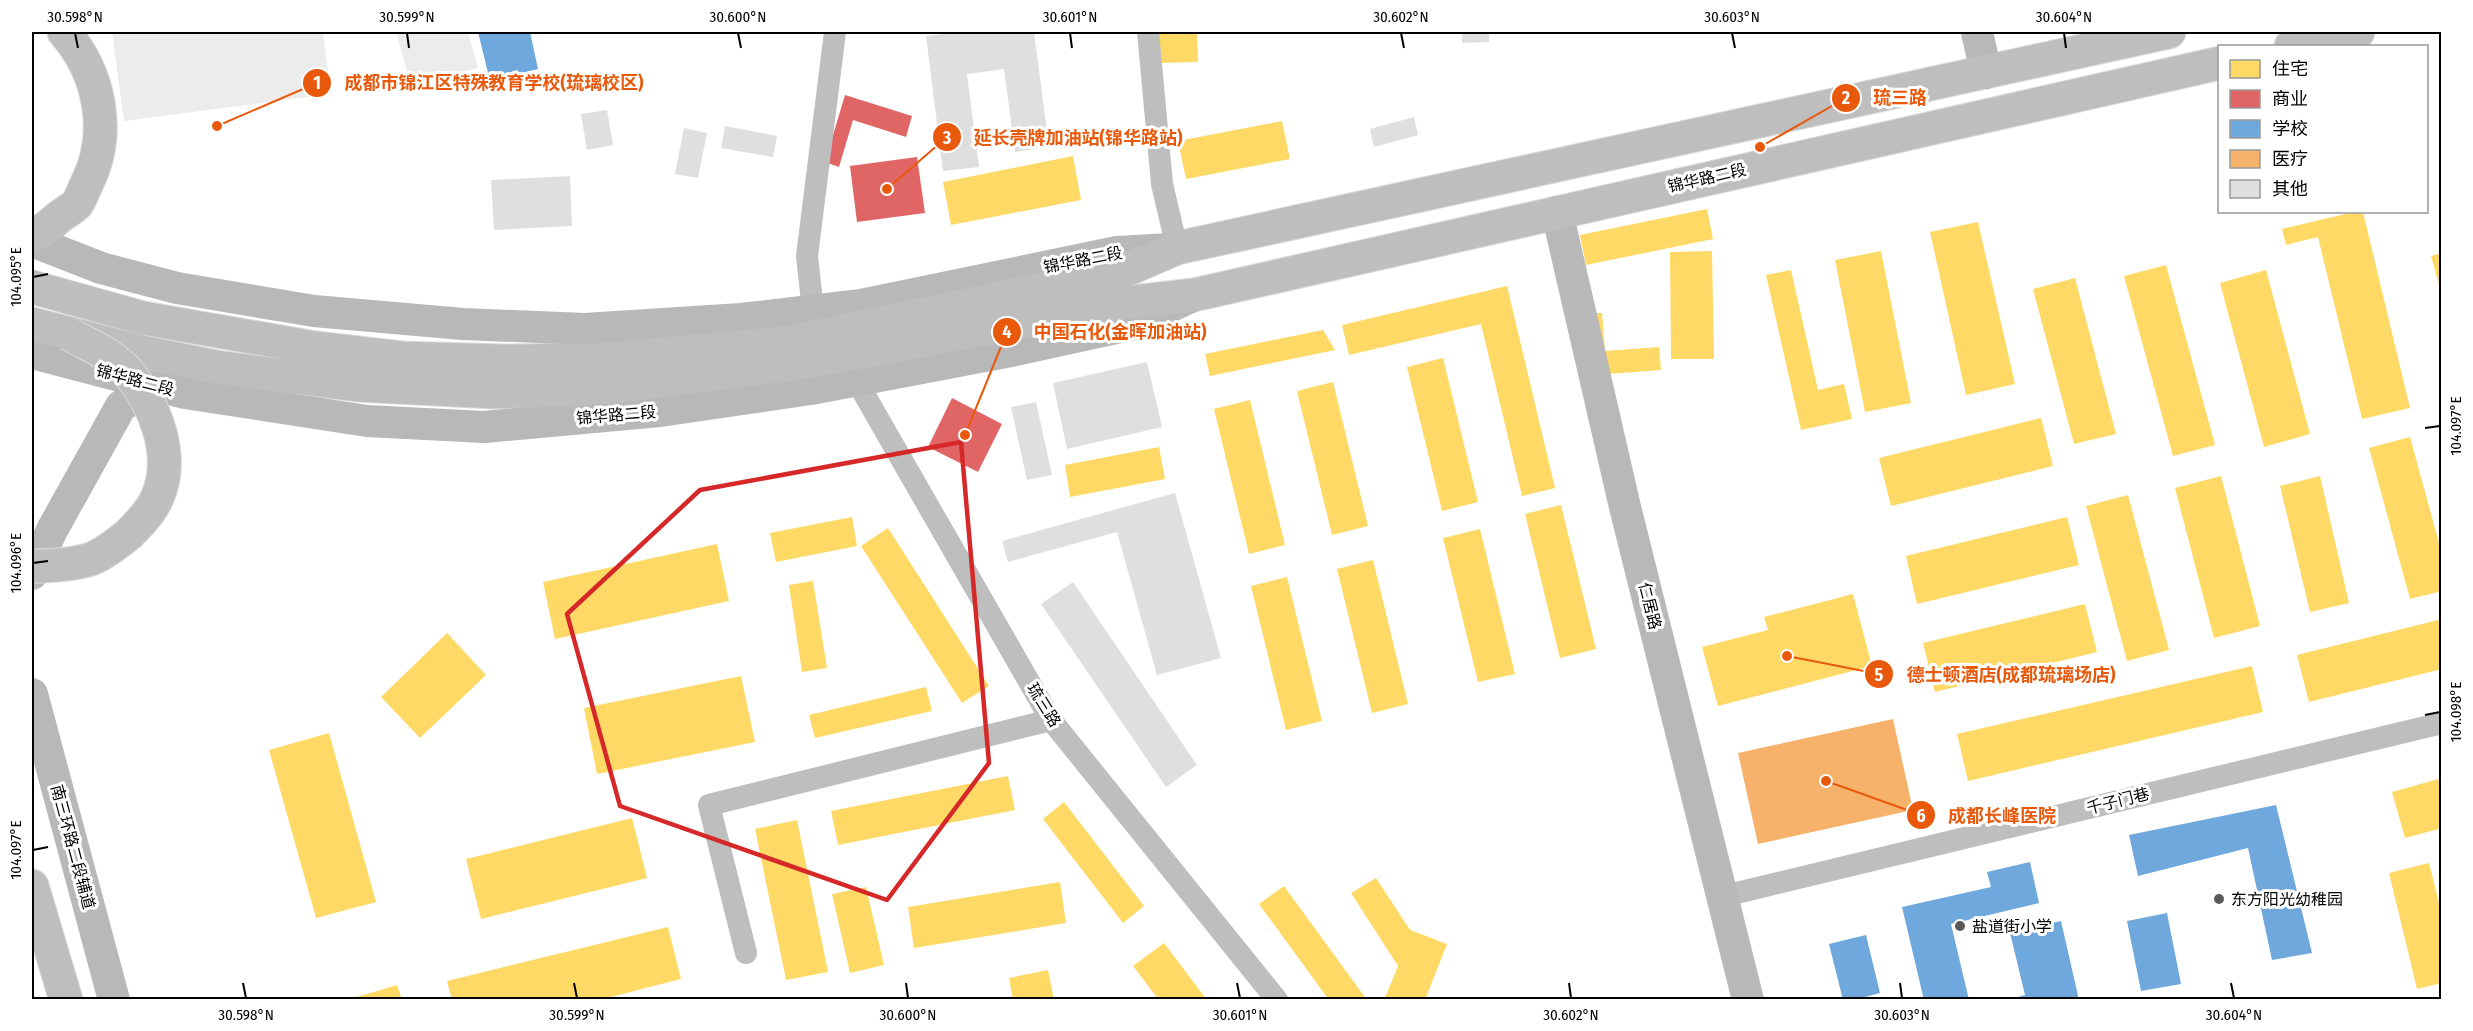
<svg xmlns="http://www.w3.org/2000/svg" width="2473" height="1031" viewBox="0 0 2473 1031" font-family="'Fira Sans Condensed','Noto Sans SC',sans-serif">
	<rect width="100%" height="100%" fill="#fff"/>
	<g fill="#ececec">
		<polygon points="112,32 323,32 331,94 124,121"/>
		<polygon points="396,32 468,32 478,68 411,86"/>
	</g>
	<g fill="#ffd966">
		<polygon points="1156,32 1197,32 1198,62 1157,63"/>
		<polygon points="1282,121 1290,159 1186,179 1178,141"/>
		<polygon points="1073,156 1081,200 951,225 943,182"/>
		<polygon points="1707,209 1713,239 1586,265 1580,235"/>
		<polygon points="2354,212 2363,212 2410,408 2362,419 2318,237 2286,245 2282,229"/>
		<polygon points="1978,222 2015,384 1966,395 1930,232"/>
		<polygon points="1712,251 1714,359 1671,359 1670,252"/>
		<polygon points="1881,251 1911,403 1865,412 1835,260"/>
		<polygon points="2442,253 2442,292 2441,292 2431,256"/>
		<polygon points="2166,265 2215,445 2173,456 2124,276"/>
		<polygon points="1791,270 1818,390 1844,384 1852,419 1801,430 1766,275"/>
		<polygon points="2266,270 2310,434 2264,447 2220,283"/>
		<polygon points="2075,278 2116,434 2074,444 2033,289"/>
		<polygon points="1507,286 1555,488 1522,496 1481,324 1349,355 1342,325"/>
		<polygon points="1590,313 1602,313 1605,351 1659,347 1661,370 1595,375"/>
		<polygon points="1323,330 1335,350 1210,376 1205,354"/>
		<polygon points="1443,358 1478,502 1442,511 1407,367"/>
		<polygon points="1333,382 1368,526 1332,535 1297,391"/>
		<polygon points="1250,400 1285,545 1249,554 1214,409"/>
		<polygon points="2041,418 2053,466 1891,506 1879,458"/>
		<polygon points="2410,437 2442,554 2442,591 2410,599 2369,448"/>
		<polygon points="1159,447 1165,479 1070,497 1065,465"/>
		<polygon points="2221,476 2260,626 2214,638 2175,488"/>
		<polygon points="2320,476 2349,603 2310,612 2280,486"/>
		<polygon points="2128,495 2169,650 2127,661 2086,506"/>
		<polygon points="1561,505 1596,649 1560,658 1525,514"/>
		<polygon points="852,517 857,546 776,562 770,533"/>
		<polygon points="2067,517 2079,565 1917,604 1906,556"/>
		<polygon points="888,528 989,686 962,703 861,546"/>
		<polygon points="1480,529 1515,674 1478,682 1443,538"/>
		<polygon points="717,544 729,601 555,639 543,582"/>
		<polygon points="1373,560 1408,704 1372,713 1337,569"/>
		<polygon points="1287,577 1322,721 1286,730 1251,586"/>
		<polygon points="813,581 827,668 802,672 789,585"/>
		<polygon points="1853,594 1872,666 1718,706 1702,647 1768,630 1764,617"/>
		<polygon points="2085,604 2097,652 1935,692 1923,643"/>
		<polygon points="2442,619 2442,669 2309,702 2297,655"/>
		<polygon points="447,633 486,675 420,738 381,697"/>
		<polygon points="2252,666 2263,712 1968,781 1957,734"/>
		<polygon points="741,676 755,742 597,774 584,708"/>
		<polygon points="926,687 932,711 815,738 809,715"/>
		<polygon points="329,733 376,902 316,918 269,750"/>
		<polygon points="1008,776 1015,810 838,845 831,811"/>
		<polygon points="2442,778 2442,828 2405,838 2392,792"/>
		<polygon points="1064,802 1144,906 1123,923 1043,819"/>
		<polygon points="632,818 647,878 481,919 466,859"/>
		<polygon points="797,820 828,972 786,980 755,829"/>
		<polygon points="2429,863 2442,915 2442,983 2417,989 2389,873"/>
		<polygon points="1376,878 1410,930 1447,944 1425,1000 1384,1000 1398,966 1351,893"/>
		<polygon points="1060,882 1066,923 914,948 908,907"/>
		<polygon points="1284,886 1367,1000 1329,1000 1259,904"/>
		<polygon points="866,887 884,965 850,973 832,894"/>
		<polygon points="668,927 681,979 599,1000 452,1000 447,981"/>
		<polygon points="1164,943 1207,1000 1159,1000 1133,966"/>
		<polygon points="1048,970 1054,1000 1013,1000 1009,978"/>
		<polygon points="397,985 402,1000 350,1000 350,999"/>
	</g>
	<g fill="#e06666">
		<polygon points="845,95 912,116 906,137 853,120 839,167 825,162"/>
		<polygon points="917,157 925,213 857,222 850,166"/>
		<polygon points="952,398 1002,424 978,472 928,447"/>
	</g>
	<g fill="#6fa8dc">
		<polygon points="478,32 530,32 538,69 490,81"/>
		<polygon points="2276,805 2312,953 2272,960 2248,848 2138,876 2129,835"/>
		<polygon points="2030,862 2039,903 1951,924 1969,1000 1924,1000 1902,907 1991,887 1987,872"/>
		<polygon points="2167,913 2181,984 2141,991 2127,921"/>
		<polygon points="2061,921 2079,1000 2008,1000 2025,995 2010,933"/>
		<polygon points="1866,935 1880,993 1854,1000 1843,1000 1829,944"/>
	</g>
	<polygon fill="#f6b26b" points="1893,719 1913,810 1758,844 1738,753"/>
	<g fill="#dfdfdf">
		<polygon points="958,32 1034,32 1049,147 1015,152 1004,69 967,74 979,167 943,171 926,36"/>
		<polygon points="1462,32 1489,32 1489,42 1462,43"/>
		<polygon points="607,110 613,145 587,150 581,114"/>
		<polygon points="1414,117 1418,135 1374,147 1370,129"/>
		<polygon points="725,126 777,136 773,157 721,148"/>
		<polygon points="684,128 707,133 698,178 675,174"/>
		<polygon points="570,176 572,226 494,230 491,180"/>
		<polygon points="1147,362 1162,427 1067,449 1053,383"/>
		<polygon points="1036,402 1052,475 1027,480 1011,407"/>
		<polygon points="1175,493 1221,658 1157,675 1117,532 1008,562 1002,541"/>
		<polygon points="1073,582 1197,765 1166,787 1041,604"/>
	</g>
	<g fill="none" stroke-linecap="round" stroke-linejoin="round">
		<g stroke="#dbdbdb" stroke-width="35">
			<g id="primary">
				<polyline points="2291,46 2358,32"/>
				<polyline points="32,287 143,318 315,348 402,358 502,361 598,360 791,342 1119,273 1177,248 2169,32"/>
				<polyline points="32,324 142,352 216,367 357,385 493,392 563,390 622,386 807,362 1125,303 1194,295 2220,63"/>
			</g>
		</g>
		<g stroke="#dbdbdb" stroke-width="35">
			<g id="highway">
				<path d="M32 236C42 232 50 225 58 218 64 213 72 209 77 204 81 198 84 189 87 183 112 133 100 73 64 32"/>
				<polyline points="32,886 66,1000"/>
			</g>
		</g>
		<g stroke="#bebebe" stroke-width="22">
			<polyline points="1148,32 1162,184 1177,248"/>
			<polyline points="813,311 807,256 835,32"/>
			<polyline points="856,380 1051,720 1277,1000"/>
			<polyline points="1724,896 2442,723"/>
			<polyline points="746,953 709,805 1051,720"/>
		</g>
		<g stroke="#b8b8b8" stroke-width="32">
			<polyline points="1977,32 1986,73"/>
			<polyline points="1557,212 1625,507 1748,1000"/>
			<polyline points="32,241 101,268 177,288 314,311 463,324 585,329 741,319 861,305 1117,252 1170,249"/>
			<polyline points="32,353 185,393 367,421 484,427 660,411 811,389 1011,351 1134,324 1188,298"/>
			<polyline points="32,574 52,530 121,406 155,386"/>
			<polyline points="32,694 114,1000"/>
		</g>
		<use href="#primary" stroke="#bebebe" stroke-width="33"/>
		<use href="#highway" stroke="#bebebe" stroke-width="33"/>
		<g stroke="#dbdbdb" stroke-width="35" stroke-linecap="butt">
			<path id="highway-bridge" d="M32 566C51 566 72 565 91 559 104 554 118 543 129 534 139 524 151 512 157 498 176 456 155 404 127 371 111 354 89 345 69 334"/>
		</g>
		<use href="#highway-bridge" stroke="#bebebe" stroke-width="33"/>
	</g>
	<path fill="none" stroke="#d62828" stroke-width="4.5" stroke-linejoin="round" d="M961 442 989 763 887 900 620 806 567 614 700 490Z"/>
	<path fill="none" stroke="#000" stroke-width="2" d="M75 33 78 48M407 33 409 48M738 33 741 48M1070 33 1072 48M1401 33 1404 48M1732 33 1735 48M2064 33 2066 48M33 277 48 274M2425 428 2440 426M33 563 48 561M2425 715 2440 712M33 850 48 847M243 983 246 998M574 983 577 998M906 983 908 998M1237 983 1240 998M1569 983 1571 998M1900 983 1902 998M2231 983 2234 998"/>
	<g fill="#595959" stroke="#fff" stroke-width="2">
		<circle cx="2219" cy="899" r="6"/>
		<circle cx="1960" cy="926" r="6"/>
	</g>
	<g text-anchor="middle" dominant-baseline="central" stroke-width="6" stroke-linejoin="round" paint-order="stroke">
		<g font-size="16" fill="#000" stroke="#fff">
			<text transform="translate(1707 178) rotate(-13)">锦华路二段</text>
			<text transform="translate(1083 260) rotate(-11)">锦华路二段</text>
			<text transform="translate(135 380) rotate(15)">锦华路二段</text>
			<text transform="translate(616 415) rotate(-5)">锦华路二段</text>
			<text transform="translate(1650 606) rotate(76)">仁居路</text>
			<text transform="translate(1044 705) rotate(58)">琉三路</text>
			<text transform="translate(2118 801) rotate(-14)">千子门巷</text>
			<text transform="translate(73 847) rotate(75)">南三环路二段辅道</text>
		</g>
		<g font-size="16" fill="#000" stroke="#fff" text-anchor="start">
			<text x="2231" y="899">东方阳光幼稚园</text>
			<text x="1972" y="926">盐道街小学</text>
		</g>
	</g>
	<path fill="none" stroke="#e8590c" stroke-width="2" d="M217 126L317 83M1760 147L1846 98M887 189L947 137M965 435L1007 332M1787 656L1879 674M1826 781L1921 815"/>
	<g fill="#e8590c" stroke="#fff" stroke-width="2">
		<circle cx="217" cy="126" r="6"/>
		<circle cx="1760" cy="147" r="6"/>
		<circle cx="887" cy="189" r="6"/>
		<circle cx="965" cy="435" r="6"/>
		<circle cx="1787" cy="656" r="6"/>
		<circle cx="1826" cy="781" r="6"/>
		<circle cx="317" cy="83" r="15"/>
		<circle cx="1846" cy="98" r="15"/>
		<circle cx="947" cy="137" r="15"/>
		<circle cx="1007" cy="332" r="15"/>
		<circle cx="1879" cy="674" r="15"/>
		<circle cx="1921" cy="815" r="15"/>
	</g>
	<g font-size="18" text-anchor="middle" font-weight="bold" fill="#fff">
		<text x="317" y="89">1</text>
		<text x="1846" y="104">2</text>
		<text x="947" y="144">3</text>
		<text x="1007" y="338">4</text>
		<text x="1879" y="681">5</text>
		<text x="1921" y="822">6</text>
	</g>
	<g font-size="18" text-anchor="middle" font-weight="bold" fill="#e8590c" stroke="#fff" stroke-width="6" stroke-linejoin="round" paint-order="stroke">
		<text x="494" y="89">成都市锦江区特殊教育学校(琉璃校区)</text>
		<text x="1900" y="104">琉三路</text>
		<text x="1078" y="144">延长壳牌加油站(锦华路站)</text>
		<text x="1120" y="338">中国石化(金晖加油站)</text>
		<text x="2011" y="681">德士顿酒店(成都琉璃场店)</text>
		<text x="2002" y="822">成都长峰医院</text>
	</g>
	<rect width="2473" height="1031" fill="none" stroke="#ffffff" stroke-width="66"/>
	<rect x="2218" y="45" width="210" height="168" fill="#ffffff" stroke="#999999" stroke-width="1.5"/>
	<rect x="2230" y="60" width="30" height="18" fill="#ffd966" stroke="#999999" stroke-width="1.5"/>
	<text x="2272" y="75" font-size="18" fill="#000000">住宅</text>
	<rect x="2230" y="90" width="30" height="18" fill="#e06666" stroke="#999999" stroke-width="1.5"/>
	<text x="2272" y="105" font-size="18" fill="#000000">商业</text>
	<rect x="2230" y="120" width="30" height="18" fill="#6fa8dc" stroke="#999999" stroke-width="1.5"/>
	<text x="2272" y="135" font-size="18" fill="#000000">学校</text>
	<rect x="2230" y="150" width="30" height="18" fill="#f6b26b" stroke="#999999" stroke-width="1.5"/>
	<text x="2272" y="165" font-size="18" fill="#000000">医疗</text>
	<rect x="2230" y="180" width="30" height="18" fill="#dfdfdf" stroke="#999999" stroke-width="1.5"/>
	<text x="2272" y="195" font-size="18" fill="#000000">其他</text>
	<rect x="33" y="33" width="2407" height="965" fill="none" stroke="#000" stroke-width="2"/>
	<g font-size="15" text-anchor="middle" fill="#000">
		<text x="75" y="22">30.598°N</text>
		<text x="407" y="22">30.599°N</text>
		<text x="738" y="22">30.600°N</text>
		<text x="1070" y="22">30.601°N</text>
		<text x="1401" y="22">30.602°N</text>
		<text x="1732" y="22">30.603°N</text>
		<text x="2064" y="22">30.604°N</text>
		<text transform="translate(16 277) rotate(-90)" y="5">104.095°E</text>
		<text transform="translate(2456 426) rotate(-90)" y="5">104.097°E</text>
		<text transform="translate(16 563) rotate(-90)" y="5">104.096°E</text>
		<text transform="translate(2456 712) rotate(-90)" y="5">104.098°E</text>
		<text transform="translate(16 850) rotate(-90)" y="5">104.097°E</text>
		<text x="246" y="1020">30.598°N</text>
		<text x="577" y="1020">30.599°N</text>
		<text x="908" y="1020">30.600°N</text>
		<text x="1240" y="1020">30.601°N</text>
		<text x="1571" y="1020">30.602°N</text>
		<text x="1902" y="1020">30.603°N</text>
		<text x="2234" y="1020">30.604°N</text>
	</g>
</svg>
